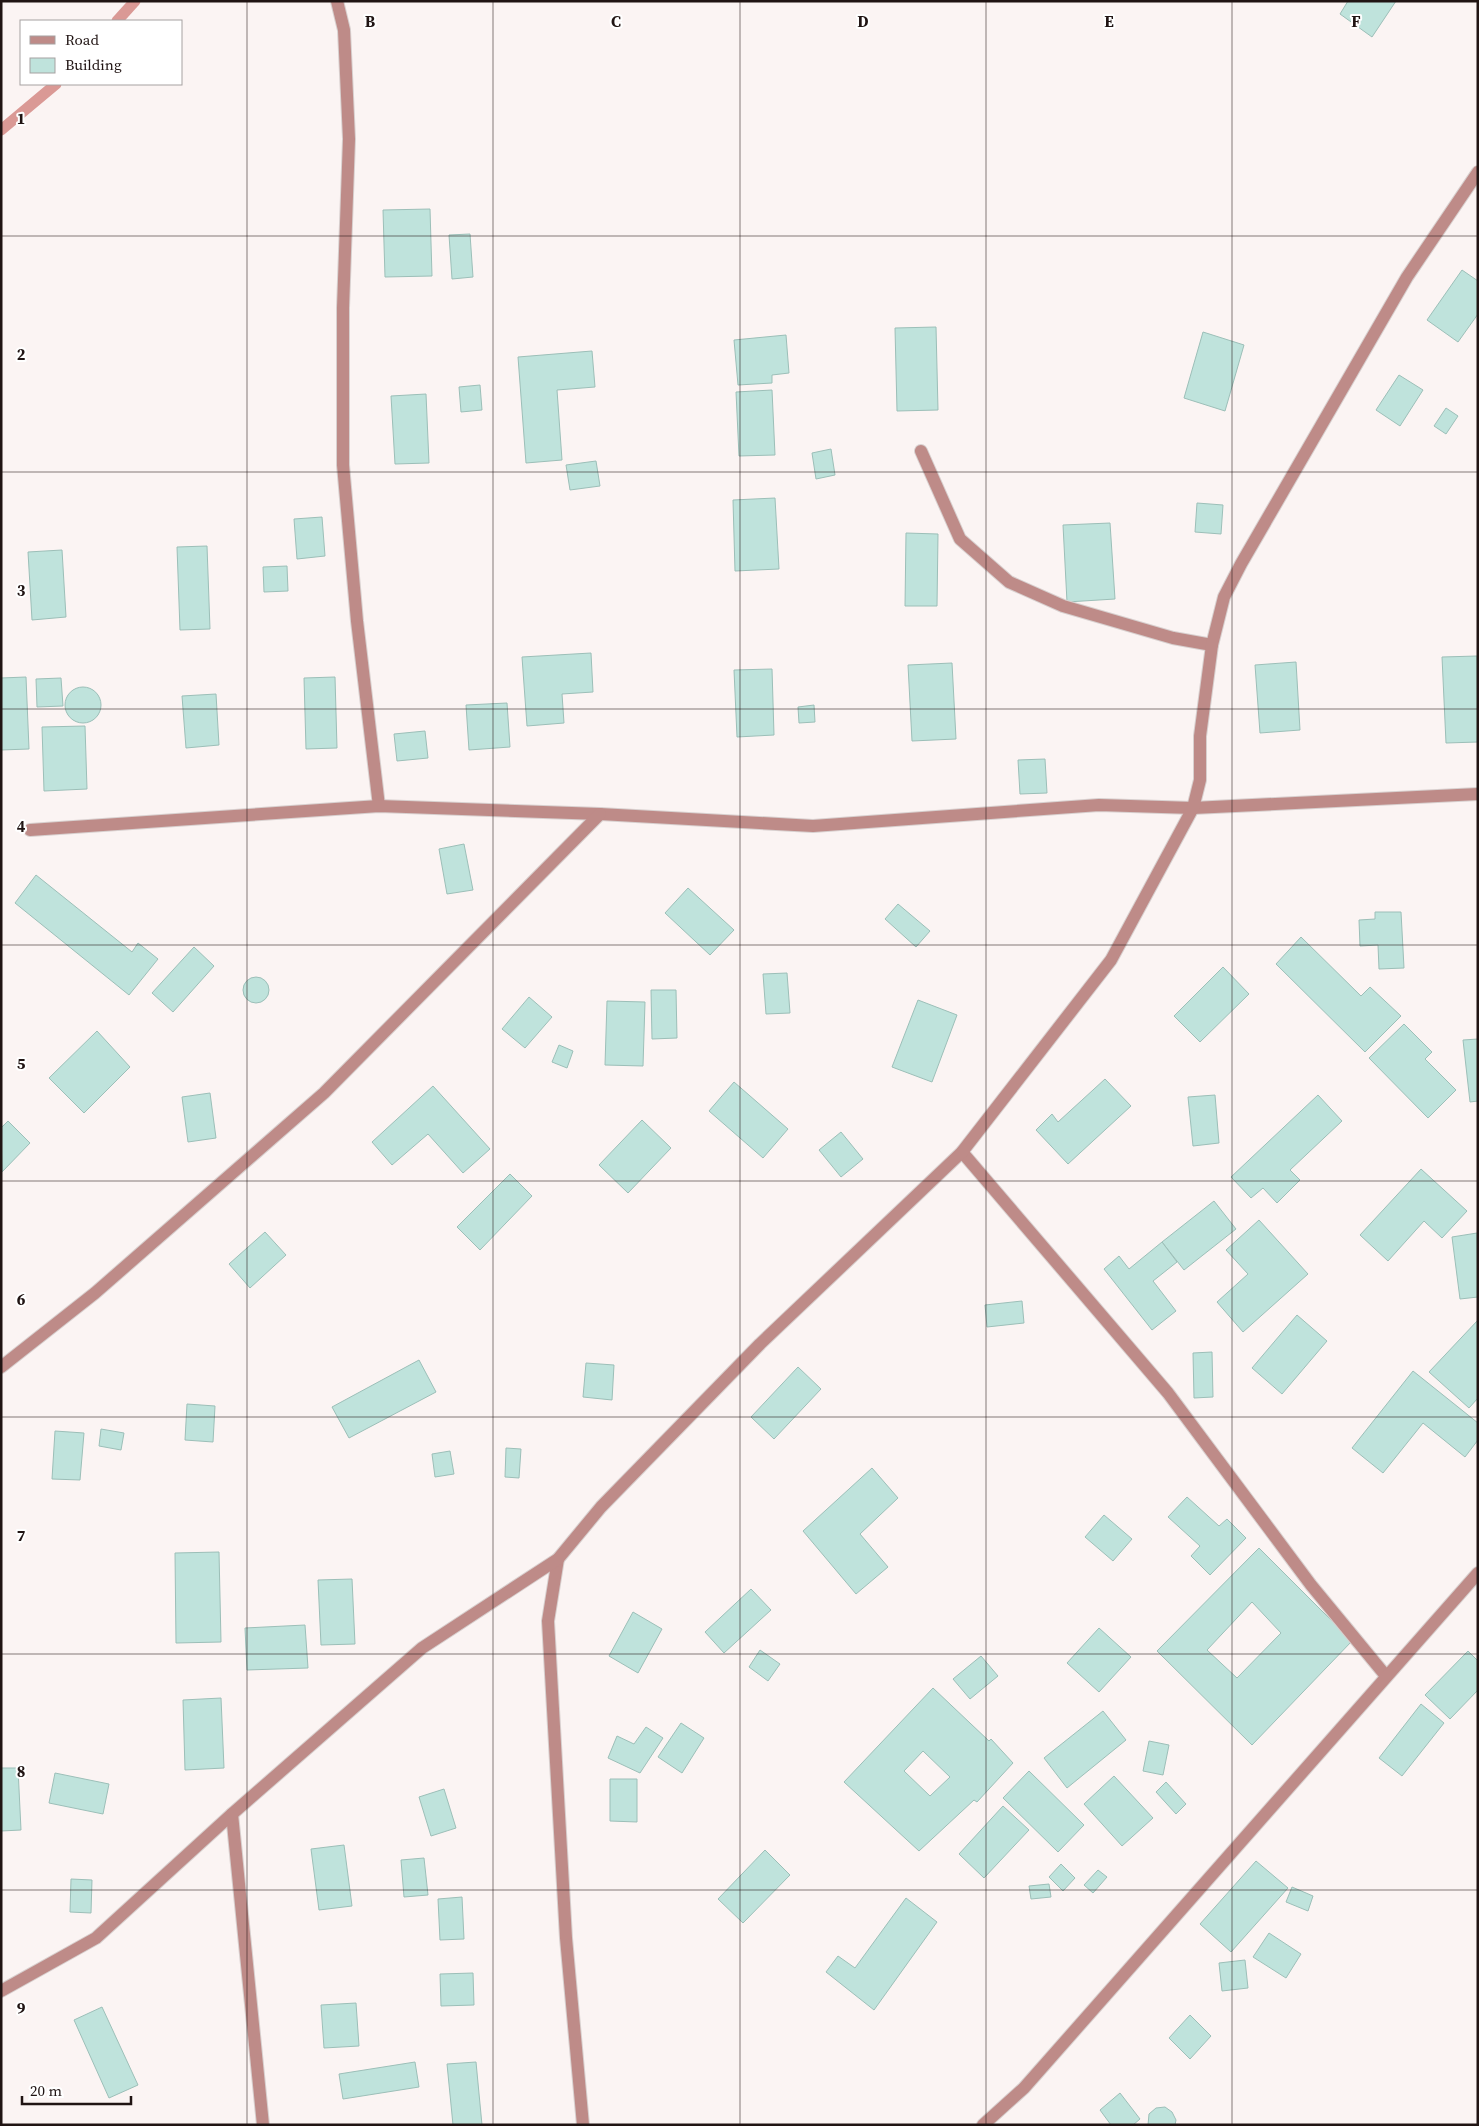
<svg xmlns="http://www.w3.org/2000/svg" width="1479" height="2126" viewBox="0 0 1479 2126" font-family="'Source Serif 4',serif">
	<rect width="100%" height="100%" fill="#fbf4f3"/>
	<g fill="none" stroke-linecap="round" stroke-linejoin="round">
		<g stroke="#da9995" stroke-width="11">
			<polyline points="117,21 135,1"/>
			<polyline points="1,130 56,84"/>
		</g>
	</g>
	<g fill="#bfe3dc" stroke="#9cbfb8" fill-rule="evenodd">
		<polygon points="1348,1 1396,1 1372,37 1340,14"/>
		<polygon points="430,209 432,276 385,277 383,210"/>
		<polygon points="470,234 473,277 452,279 449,235"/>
		<polygon points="1462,270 1478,281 1478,314 1458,342 1427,320"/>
		<polygon points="936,327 938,410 897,411 895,328"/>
		<polygon points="1203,332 1244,345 1225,411 1184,398"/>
		<polygon points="786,335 789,373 772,375 772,383 738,385 734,340"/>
		<polygon points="592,351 595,387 557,390 562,460 526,463 518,357"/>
		<polygon points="1399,375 1423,390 1400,426 1376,410"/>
		<polygon points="480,385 482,410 461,412 459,387"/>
		<polygon points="772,390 775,455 739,456 736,392"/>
		<polygon points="426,394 429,463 395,464 391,396"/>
		<polygon points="1446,408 1458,416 1446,434 1434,426"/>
		<polygon points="831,449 835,475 816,479 812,453"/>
		<polygon points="596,461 600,486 570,490 566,465"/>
		<polygon points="775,498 779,569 735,571 733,500"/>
		<polygon points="1197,503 1223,505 1221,534 1195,532"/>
		<polygon points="322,517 325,556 297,559 294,519"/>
		<polygon points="1110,523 1115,599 1067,602 1063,525"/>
		<polygon points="906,533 938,534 937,606 905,606"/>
		<polygon points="207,546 210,629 180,630 177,547"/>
		<polygon points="62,550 66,617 32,620 28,552"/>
		<polygon points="287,566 288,591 264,592 263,567"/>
		<polygon points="591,653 593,692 562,694 564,723 527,726 522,657"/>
		<polygon points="1477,656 1478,742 1446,743 1442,657"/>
		<polygon points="1296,662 1300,730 1260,733 1255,665"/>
		<polygon points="952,663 956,739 912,741 908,665"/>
		<polygon points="772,669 774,735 737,737 734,670"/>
		<polygon points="26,677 29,749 1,750 1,678"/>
		<polygon points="335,677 337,748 306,749 304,678"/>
		<polygon points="61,678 63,706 37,707 36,679"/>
		<circle cx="83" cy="705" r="18"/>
		<polygon points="216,694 219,745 186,748 182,696"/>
		<polygon points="507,703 510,747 469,750 466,705"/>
		<polygon points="814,705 815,722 799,723 798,707"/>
		<polygon points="85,726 87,789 44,791 42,727"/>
		<polygon points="425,731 428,758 397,761 394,734"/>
		<polygon points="1045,759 1047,793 1020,794 1018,760"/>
		<polygon points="464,844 473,890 447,894 439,849"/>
		<polygon points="36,875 132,952 138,943 158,959 129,995 15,903"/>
		<polygon points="688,888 734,930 710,955 665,913"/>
		<polygon points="898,904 930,931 916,947 885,919"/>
		<polygon points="1375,912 1401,912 1404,968 1379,969 1378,945 1360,946 1359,920 1375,919"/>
		<polygon points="1301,937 1361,996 1370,987 1401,1016 1365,1052 1276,964"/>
		<polygon points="194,947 214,966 173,1012 152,993"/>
		<polygon points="1223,967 1249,994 1200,1042 1174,1016"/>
		<polygon points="787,973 790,1013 766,1014 763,974"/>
		<circle cx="256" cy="990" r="13"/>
		<polygon points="651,990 676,990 677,1038 652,1039"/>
		<polygon points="529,997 552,1017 525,1048 502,1029"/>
		<polygon points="918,1000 957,1015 932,1082 892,1067"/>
		<polygon points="607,1001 645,1002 643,1066 605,1065"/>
		<polygon points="1404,1024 1432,1052 1425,1059 1456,1090 1428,1118 1369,1058"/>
		<polygon points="97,1031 130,1067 84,1113 49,1078"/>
		<polygon points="1478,1039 1478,1101 1470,1102 1463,1040"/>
		<polygon points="559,1045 573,1051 567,1068 552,1062"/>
		<polygon points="1105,1079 1131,1106 1068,1164 1036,1130 1052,1114 1058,1122"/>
		<polygon points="734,1082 788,1129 763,1158 709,1111"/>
		<polygon points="433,1086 490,1149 463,1173 428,1134 392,1165 372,1142"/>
		<polygon points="210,1093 216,1138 188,1142 182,1097"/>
		<polygon points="1215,1095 1219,1143 1193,1146 1188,1097"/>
		<polygon points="1318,1095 1342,1121 1290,1170 1300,1180 1277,1203 1263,1188 1251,1198 1231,1177"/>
		<polygon points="642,1120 671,1148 628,1193 599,1165"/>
		<polygon points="8,1121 30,1143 2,1172 1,1128"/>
		<polygon points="841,1132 863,1159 841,1177 819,1150"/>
		<polygon points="1421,1169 1467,1211 1442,1238 1424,1221 1388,1261 1360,1235"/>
		<polygon points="510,1174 532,1196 480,1250 457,1227"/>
		<polygon points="1214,1201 1236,1229 1184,1270 1162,1242"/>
		<polygon points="1259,1220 1308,1274 1243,1332 1217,1302 1248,1274 1226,1250"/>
		<polygon points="265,1232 286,1255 250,1288 229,1264"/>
		<polygon points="1477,1233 1478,1297 1460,1299 1452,1237"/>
		<polygon points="1162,1242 1177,1262 1153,1281 1176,1311 1152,1330 1104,1269 1119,1256 1129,1269"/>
		<polygon points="1022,1301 1024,1323 987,1327 985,1305"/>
		<polygon points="1297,1315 1327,1341 1282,1394 1252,1368"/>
		<polygon points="1478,1320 1478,1398 1469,1408 1429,1372"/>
		<polygon points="1212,1352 1213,1397 1194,1398 1193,1353"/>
		<polygon points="419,1360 436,1392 349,1438 332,1407"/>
		<polygon points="586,1363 614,1365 612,1400 583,1397"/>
		<polygon points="798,1367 821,1389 774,1439 751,1417"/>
		<polygon points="1413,1371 1478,1423 1478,1440 1465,1457 1423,1423 1383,1473 1352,1448"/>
		<polygon points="187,1404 215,1406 213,1442 185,1440"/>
		<polygon points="101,1429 124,1433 121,1450 99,1446"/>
		<polygon points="55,1431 84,1433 80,1480 52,1479"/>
		<polygon points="506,1448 521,1449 519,1478 505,1477"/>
		<polygon points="450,1451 454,1474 435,1477 432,1454"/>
		<polygon points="872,1468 898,1498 860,1534 888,1567 856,1594 803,1531"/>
		<polygon points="1187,1497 1219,1526 1227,1519 1246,1538 1210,1575 1191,1556 1200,1546 1168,1517"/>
		<polygon points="1104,1515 1132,1539 1113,1561 1085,1537"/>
		<path d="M1259 1548 1352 1641 1252 1745 1157 1651ZM1252 1602 1281 1633 1237 1678 1207 1650Z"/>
		<polygon points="219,1552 221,1642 176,1643 175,1553"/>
		<polygon points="352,1579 355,1644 321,1645 318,1580"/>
		<polygon points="751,1589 771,1610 724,1653 705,1632"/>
		<polygon points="633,1612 662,1629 638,1673 609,1656"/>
		<polygon points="305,1625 308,1668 247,1670 245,1628"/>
		<polygon points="1099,1628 1131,1657 1099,1692 1067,1663"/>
		<polygon points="760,1650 780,1664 768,1681 749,1667"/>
		<polygon points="1468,1651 1478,1661 1478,1690 1450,1719 1425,1695"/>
		<polygon points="981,1656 998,1676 970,1699 953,1679"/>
		<path d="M933 1688 989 1741 991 1739 1013 1763 977 1802 974 1800 919 1851 844 1782ZM923 1751 950 1777 930 1796 904 1771Z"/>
		<polygon points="221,1698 224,1768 185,1770 183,1700"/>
		<polygon points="1421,1704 1444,1723 1402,1776 1379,1758"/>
		<polygon points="1103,1711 1126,1740 1067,1788 1044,1758"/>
		<polygon points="681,1723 704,1738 682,1773 658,1757"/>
		<polygon points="646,1727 663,1738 640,1773 608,1758 617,1736 634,1744"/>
		<polygon points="1149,1741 1169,1745 1163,1775 1143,1771"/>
		<polygon points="1,1768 18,1768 21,1830 1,1831"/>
		<polygon points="1029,1771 1084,1825 1058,1852 1003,1798"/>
		<polygon points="55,1773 109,1784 103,1814 49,1803"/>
		<polygon points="1114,1776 1153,1818 1122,1846 1084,1804"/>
		<polygon points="610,1779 637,1779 637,1822 610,1821"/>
		<polygon points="1166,1782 1186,1804 1176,1814 1156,1792"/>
		<polygon points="444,1789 456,1828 431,1836 419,1797"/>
		<polygon points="1003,1806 1029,1830 984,1878 959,1854"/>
		<polygon points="344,1845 352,1906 319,1910 311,1849"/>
		<polygon points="765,1850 790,1875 743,1923 718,1899"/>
		<polygon points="424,1858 428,1895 404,1897 401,1860"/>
		<polygon points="1256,1861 1288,1888 1231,1952 1200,1924"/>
		<polygon points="1061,1864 1075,1878 1063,1891 1049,1877"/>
		<polygon points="1098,1870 1107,1877 1093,1893 1084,1885"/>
		<polygon points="71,1879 92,1880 91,1913 70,1912"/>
		<polygon points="1049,1884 1051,1897 1031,1899 1029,1886"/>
		<polygon points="1292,1887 1313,1896 1308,1911 1286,1902"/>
		<polygon points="462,1897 464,1939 440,1940 438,1899"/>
		<polygon points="906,1898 937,1922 874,2010 826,1972 838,1956 855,1968"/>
		<polygon points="1269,1933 1301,1954 1286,1978 1253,1957"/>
		<polygon points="1245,1960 1248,1988 1222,1991 1219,1963"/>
		<polygon points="473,1973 474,2005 441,2006 440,1974"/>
		<polygon points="356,2003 359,2046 324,2048 321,2005"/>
		<polygon points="102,2007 138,2085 109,2098 74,2020"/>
		<polygon points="1190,2015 1211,2036 1190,2059 1169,2038"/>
		<polygon points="415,2062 419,2087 343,2099 339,2074"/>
		<polygon points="476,2062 482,2125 453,2125 447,2064"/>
		<polygon points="1120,2093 1140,2119 1133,2125 1111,2125 1100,2110"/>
		<polygon points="1165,2107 1172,2112 1176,2120 1175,2125 1148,2125 1149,2114 1156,2108"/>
	</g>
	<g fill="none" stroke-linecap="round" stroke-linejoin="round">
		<g stroke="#d8d0cf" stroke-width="14">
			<g id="street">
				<polyline points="337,1 344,30 349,139 343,308 343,465 357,621 379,806"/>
				<polyline points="921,451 960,539 1009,582 1063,606 1173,638 1212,645"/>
				<polyline points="30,830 379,806 600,814 813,826 1099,805 1193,808 1478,794"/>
				<polyline points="962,1152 1168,1393 1311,1585 1386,1676"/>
				<polyline points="1,1367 95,1293 324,1093 600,814"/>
				<polyline points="558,1559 548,1621 566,1938 583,2125"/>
				<polyline points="232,1814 263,2125"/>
				<polyline points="1,1991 96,1938 232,1814 422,1648 558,1559 601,1507 760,1344 962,1152 1111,960 1193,808 1200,780 1200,736 1212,645 1224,597 1241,564 1407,277 1478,172"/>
				<polyline points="983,2125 1024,2088 1478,1573"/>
			</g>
		</g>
		<use href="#street" stroke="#be8b88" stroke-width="12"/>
	</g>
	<path fill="none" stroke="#201413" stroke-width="1" stroke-opacity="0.55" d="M247 1V2125M493 1V2125M740 1V2125M986 1V2125M1232 1V2125M1 236H1478M1 472H1478M1 709H1478M1 945H1478M1 1181H1478M1 1417H1478M1 1654H1478M1 1890H1478"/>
	<g font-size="16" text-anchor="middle" font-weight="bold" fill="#201413" stroke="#fff" stroke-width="4" stroke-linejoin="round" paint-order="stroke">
		<text x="370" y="27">B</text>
		<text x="616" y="27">C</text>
		<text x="863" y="27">D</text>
		<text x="1109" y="27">E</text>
		<text x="1356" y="27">F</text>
		<text x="21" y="124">1</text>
		<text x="21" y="360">2</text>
		<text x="21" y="596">3</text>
		<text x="21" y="832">4</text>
		<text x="21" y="1069">5</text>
		<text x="21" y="1305">6</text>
		<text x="21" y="1541">7</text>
		<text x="21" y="1777">8</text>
		<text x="21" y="2014">9</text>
	</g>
	<rect width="1479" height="2126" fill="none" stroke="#201413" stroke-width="5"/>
	<rect x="20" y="20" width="162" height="65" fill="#ffffff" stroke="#a6a1a1"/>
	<rect x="30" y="36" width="25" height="8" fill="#be8b88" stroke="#a6a1a1"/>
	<text x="65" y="45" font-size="15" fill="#201413">Road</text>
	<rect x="30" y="58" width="25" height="15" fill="#bfe3dc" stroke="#a6a1a1"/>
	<text x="65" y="70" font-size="15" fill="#201413">Building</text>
	<path d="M22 2096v8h109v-8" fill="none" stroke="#201413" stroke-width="2.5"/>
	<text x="30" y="2096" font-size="15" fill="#201413" stroke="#ffffff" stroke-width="4" paint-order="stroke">20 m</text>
</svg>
